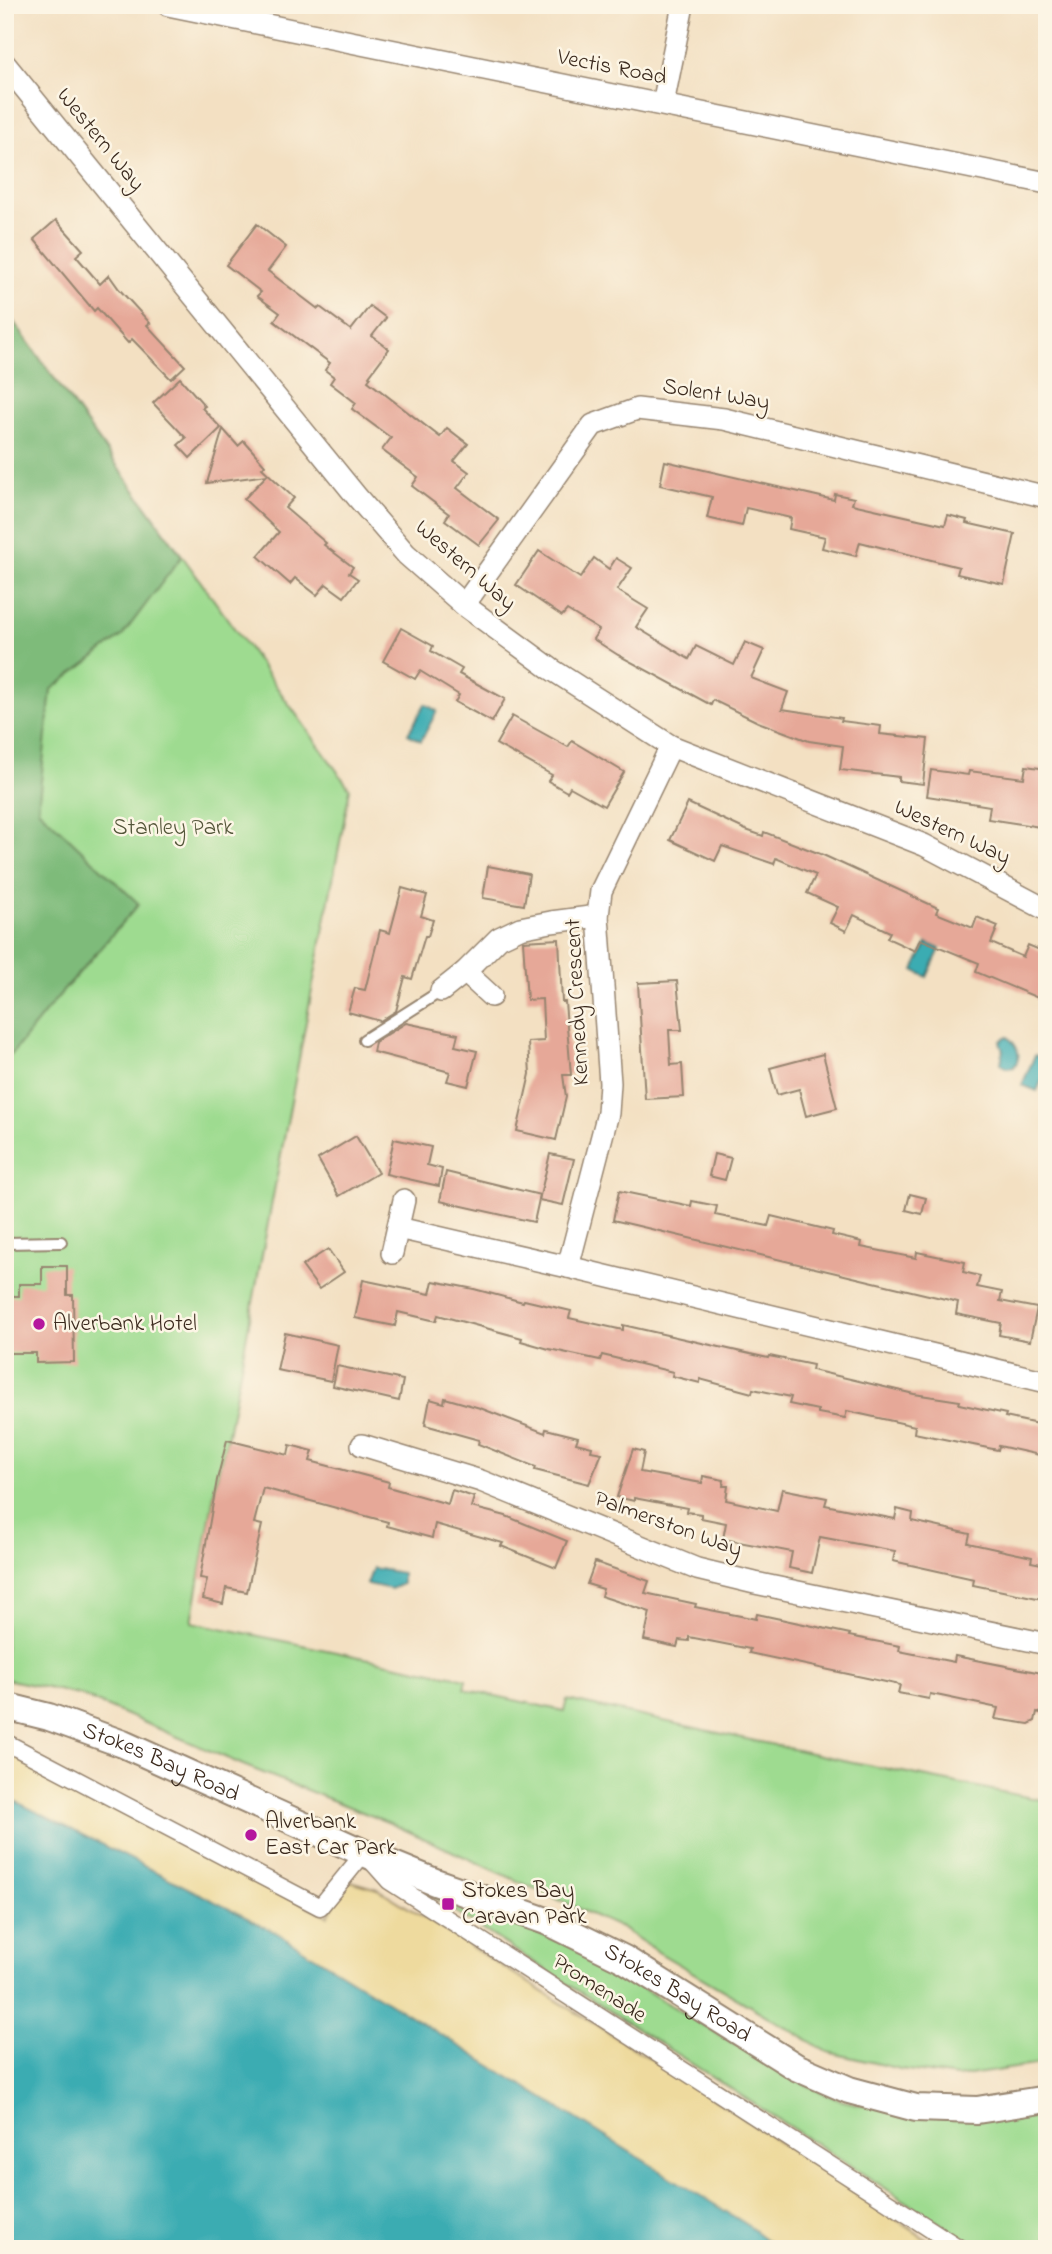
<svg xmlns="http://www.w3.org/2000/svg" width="1052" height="2254" viewBox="0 0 1052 2254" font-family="'Indie Flower',sans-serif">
	<rect width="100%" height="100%" fill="#fcf5e5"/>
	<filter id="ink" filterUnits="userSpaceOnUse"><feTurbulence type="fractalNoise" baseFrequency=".0143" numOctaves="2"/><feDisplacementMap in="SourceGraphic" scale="14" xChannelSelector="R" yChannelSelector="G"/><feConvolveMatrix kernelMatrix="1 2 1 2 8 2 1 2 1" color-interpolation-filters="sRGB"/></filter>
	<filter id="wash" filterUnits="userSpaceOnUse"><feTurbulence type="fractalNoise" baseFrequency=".00686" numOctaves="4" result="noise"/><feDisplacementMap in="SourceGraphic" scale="28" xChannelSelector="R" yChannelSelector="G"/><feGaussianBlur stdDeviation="1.57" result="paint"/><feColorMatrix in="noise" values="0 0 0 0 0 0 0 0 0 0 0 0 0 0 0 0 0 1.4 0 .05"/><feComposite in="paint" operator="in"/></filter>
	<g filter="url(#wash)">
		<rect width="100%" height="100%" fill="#f3e0c2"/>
		<g fill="#9edb90" stroke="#6c8257" stroke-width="2">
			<polygon points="5,310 350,789 227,1440 216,1482 192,1622 466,1679 464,1689 564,1711 567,1700 843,1760 1047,1801 1047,2063 957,2077 900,2069 828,2052 658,1952 621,1928 390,1823 243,1765 80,1695 5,1679"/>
			<polygon points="426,1893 571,1945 786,2075 839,2100 915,2115 1047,2103 1047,2249 980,2249"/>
		</g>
		<polygon fill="#7ebb7a" stroke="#5c724c" stroke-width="2" points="5,310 182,556 122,636 51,690 38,809 139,904 57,998 11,1055 5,1052"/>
		<polygon fill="#eeda9e" stroke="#94825e" stroke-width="2" points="5,1751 328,1916 347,1880 378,1889 691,2084 941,2249 655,2249 5,1865"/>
		<g fill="#3aacb2" stroke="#3a6b68" stroke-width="2">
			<polygon points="425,704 437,711 421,741 408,734"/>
			<polygon points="927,943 940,949 927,977 914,970"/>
			<path d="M1005 1037H1008C1017 1046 1023 1055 1014 1067L1007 1068 1001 1064 1003 1051 1000 1042Z"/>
			<polygon points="1035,1055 1047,1060 1047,1069 1037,1091 1022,1085"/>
			<polygon points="373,1568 402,1573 402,1584 391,1589 367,1584"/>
			<polygon points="5,1796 277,1933 746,2224 778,2249 5,2249"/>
		</g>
		<g id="blocks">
			<g fill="#e6a898">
				<polygon points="56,220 83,250 76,256 100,284 109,275 119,289 150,323 147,325 185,366 171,379 132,339 128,343 97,308 94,311 34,239"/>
				<polygon points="257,224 286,247 268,271 318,309 320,307 351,330 370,306 386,318 372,336 389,349 369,376 371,377 368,381 440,437 447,428 468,444 454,461 469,472 457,488 499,520 479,545 445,520 449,514 412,486 418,477 382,450 391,438 352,409 356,403 330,383 334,377 325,370 330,363 274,321 280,313 257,296 261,292 226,265"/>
				<polygon points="180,378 205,406 202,408 221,428 190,458 178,445 186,438 153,403"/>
				<polygon points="223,429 238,446 244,441 265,465 262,468 294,498 285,508 326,543 324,545 353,567 349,573 358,579 344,597 326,584 317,595 295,578 290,584 258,556 279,532 244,499 267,475 207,483"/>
				<polygon points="665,461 834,500 835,494 854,498 852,504 945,525 948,515 967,520 966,523 1015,534 1004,584 957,574 959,567 860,542 856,556 822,548 825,537 789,529 791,518 746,508 742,526 707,518 712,497 660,485"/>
				<polygon points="539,551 580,578 594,558 609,569 616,558 632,568 617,590 648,609 636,627 689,659 696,646 734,665 745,642 764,650 751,678 788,692 782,709 842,718 841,721 881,726 880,734 928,739 923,784 899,781 899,777 840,770 843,746 809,741 758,722 713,700 711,705 618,655 593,639 599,630 567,610 562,616 516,585"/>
				<polygon points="401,628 433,646 431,651 462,669 459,674 505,699 492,722 455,702 459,695 420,671 415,679 383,661"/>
				<polygon points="512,716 568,747 572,741 624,772 604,806 570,787 567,792 548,781 552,775 496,744"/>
				<polygon points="1026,766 1047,769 1047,828 988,819 990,806 927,796 931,770 968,775 969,771 1024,778"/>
				<polygon points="688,803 746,830 763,836 764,832 823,855 938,908 936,913 973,928 977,917 998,926 991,943 1023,957 1028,945 1047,953 1047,978 1038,998 976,972 979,963 920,939 915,951 887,938 890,932 854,915 846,931 830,923 838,907 807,893 816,875 776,858 774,864 722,846 715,861 670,840"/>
				<polygon points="488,866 529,874 524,905 483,898"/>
				<polygon points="402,888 427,895 421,916 433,920 428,936 425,936 412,979 405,977 396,1011 380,1021 348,1012 355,988 365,990 380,930 390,933"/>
				<polygon points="559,939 562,1002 565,1002 571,1075 563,1075 566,1097 556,1140 517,1131 530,1074 528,1042 544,1041 542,999 527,1000 523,941"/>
				<polygon points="677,981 682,1030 669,1030 671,1065 682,1064 684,1097 645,1099 638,983"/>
				<polygon points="406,1023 458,1034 455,1046 477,1051 468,1086 447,1081 450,1072 373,1052 375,1042"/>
				<polygon points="823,1054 837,1108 806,1116 799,1089 777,1095 770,1068"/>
				<polygon points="356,1136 378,1173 339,1196 318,1159"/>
				<polygon points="394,1139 431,1147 427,1165 442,1169 439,1186 386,1174"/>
				<polygon points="550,1154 574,1159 563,1205 539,1200"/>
				<polygon points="714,1154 731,1158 725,1180 709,1176"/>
				<polygon points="446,1172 540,1195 534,1222 440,1201"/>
				<polygon points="619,1191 691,1206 692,1201 717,1206 715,1215 768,1226 771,1216 833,1231 832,1235 862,1242 861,1247 916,1258 917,1252 965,1262 963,1272 980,1276 977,1287 1002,1292 1000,1301 1037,1308 1030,1341 999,1335 1001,1323 956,1314 958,1302 613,1220"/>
				<polygon points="910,1194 926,1198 922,1214 906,1210"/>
				<polygon points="328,1249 344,1272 319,1289 302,1266"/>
				<polygon points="42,1266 67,1266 67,1295 73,1295 74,1362 36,1363 36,1353 5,1353 5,1296 19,1296 19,1284 42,1284"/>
				<polygon points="363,1280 430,1294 433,1281 474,1289 523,1302 524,1300 571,1311 569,1318 623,1330 623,1325 768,1358 769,1356 813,1365 812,1370 914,1394 960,1401 959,1404 1006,1414 1005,1417 1047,1426 1044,1456 999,1446 998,1450 914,1433 915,1426 847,1411 845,1418 818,1413 818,1410 789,1404 791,1397 753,1389 752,1393 700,1379 700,1383 672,1376 673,1372 602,1355 600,1360 549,1349 521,1341 522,1338 438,1315 436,1321 398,1312 395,1326 355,1318"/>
				<polygon points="285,1333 338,1345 331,1381 277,1370"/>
				<polygon points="337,1366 403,1380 399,1401 333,1386"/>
				<polygon points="445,1398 480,1408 545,1433 546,1429 578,1437 576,1443 592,1447 591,1451 602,1453 589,1484 535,1470 536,1467 478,1444 479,1440 425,1425 430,1399 444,1403"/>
				<polygon points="227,1440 288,1455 290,1445 313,1451 310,1461 389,1482 388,1487 448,1504 452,1490 474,1497 471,1507 506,1516 567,1541 556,1568 501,1546 503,1543 435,1524 432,1538 387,1526 388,1522 263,1488 254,1523 262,1525 247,1592 226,1588 223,1604 203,1599 207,1579 200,1578 217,1480"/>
				<polygon points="633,1449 644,1452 640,1472 702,1483 703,1476 724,1480 723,1486 728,1486 726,1500 777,1511 782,1489 827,1498 825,1505 895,1519 897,1509 913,1513 912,1521 970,1534 968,1543 1032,1557 1031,1562 1047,1565 1047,1600 973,1585 974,1579 893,1561 895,1551 820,1537 812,1573 789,1568 792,1552 723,1539 726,1523 701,1518 701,1514 686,1512 687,1508 634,1498 634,1501 617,1497"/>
				<polygon points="595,1562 649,1581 645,1593 696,1604 695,1607 756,1619 757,1614 850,1634 849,1636 900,1646 899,1651 954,1662 955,1656 1047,1674 1047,1715 1037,1712 1035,1721 1029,1724 995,1719 998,1708 941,1696 930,1694 929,1699 898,1693 900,1685 749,1653 750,1649 689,1637 689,1641 679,1640 677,1647 644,1640 650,1612 601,1596 603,1589 587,1584"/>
			</g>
		</g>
	</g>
	<g filter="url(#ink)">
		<use href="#blocks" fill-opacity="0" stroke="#978570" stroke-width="2"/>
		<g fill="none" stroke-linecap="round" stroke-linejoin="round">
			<g stroke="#978570" stroke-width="14">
				<g id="service">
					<polyline points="364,1040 441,991"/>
					<polyline points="5,1243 61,1242"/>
				</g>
			</g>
			<g stroke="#978570" stroke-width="19">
				<polyline id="pedestrian" points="5,1742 320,1907 364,1853 389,1881 961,2249"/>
			</g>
			<g stroke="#978570" stroke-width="24">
				<g id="minor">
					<polyline points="168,5 1047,183"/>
					<polyline points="5,64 357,497 406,554 464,605 551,669 671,746 924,845 1047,910"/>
					<polyline points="663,104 683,5"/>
					<polyline points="464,605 593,425 637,409 724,419 1047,497"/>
					<polyline points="465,972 491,996"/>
					<polyline points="441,991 465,972 499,938 520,928 551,922 598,916"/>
					<polyline points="398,1228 568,1267 1047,1382"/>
					<polyline points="392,1253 404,1200"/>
					<polyline points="568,1267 608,1113 610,1083 598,916 601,891 671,746"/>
					<polyline points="362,1445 481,1481 697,1569 755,1583 1047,1644"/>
				</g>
			</g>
			<g stroke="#978570" stroke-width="30">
				<g id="tertiary">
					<path id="s1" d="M5 1706 49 1717 123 1744 364 1853 435 1882 549 1922 624 1959 796 2067 849 2090 916 2108 977 2110 1047 2099"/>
				</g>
			</g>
			<use href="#service" stroke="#fff" stroke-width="10"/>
			<use href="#pedestrian" stroke="#fff" stroke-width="16"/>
			<use href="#minor" stroke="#fff" stroke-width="21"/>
			<use href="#tertiary" stroke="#fff" stroke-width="26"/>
		</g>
	</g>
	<g fill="#b5179e" stroke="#fcf5e5" stroke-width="2.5">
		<circle cx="39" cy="1324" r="7"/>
		<circle cx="251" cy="1835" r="7"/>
		<rect x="441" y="1897" width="14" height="14" rx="3.5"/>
	</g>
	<g text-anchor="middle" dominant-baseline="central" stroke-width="5" stroke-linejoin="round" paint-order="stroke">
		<g font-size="23" fill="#3b2a1e" stroke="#fcf5e5">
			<text transform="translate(612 68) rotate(11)">Vectis Road</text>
			<text transform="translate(100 140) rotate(51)">Western Way</text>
			<text transform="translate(716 395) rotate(9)">Solent Way</text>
			<text transform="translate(465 566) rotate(41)">Western Way</text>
			<text transform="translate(952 833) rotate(25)">Western Way</text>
			<text transform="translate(578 1002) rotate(-93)">Kennedy Crescent</text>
			<text transform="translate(668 1525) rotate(20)">Palmerston Way</text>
			<text stroke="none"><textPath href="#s1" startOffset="166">Stokes Bay Road</textPath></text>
			<text transform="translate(599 1989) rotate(33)">Promenade</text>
			<text stroke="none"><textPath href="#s1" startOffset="733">Stokes Bay Road</textPath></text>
		</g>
		<g font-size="23" fill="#54563a" stroke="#fcf5e5">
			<text x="173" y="828">Stanley Park</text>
		</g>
		<g font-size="23" fill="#3b2a1e" stroke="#fcf5e5" text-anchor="start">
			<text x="53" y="1324">Alverbank Hotel</text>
			<text x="265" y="1822">Alverbank<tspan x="265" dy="26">East Car Park</tspan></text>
			<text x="462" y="1891">Stokes Bay<tspan x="462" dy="26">Caravan Park</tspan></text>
		</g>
	</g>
	<rect width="1052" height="2254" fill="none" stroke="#fcf5e5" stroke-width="28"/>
</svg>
